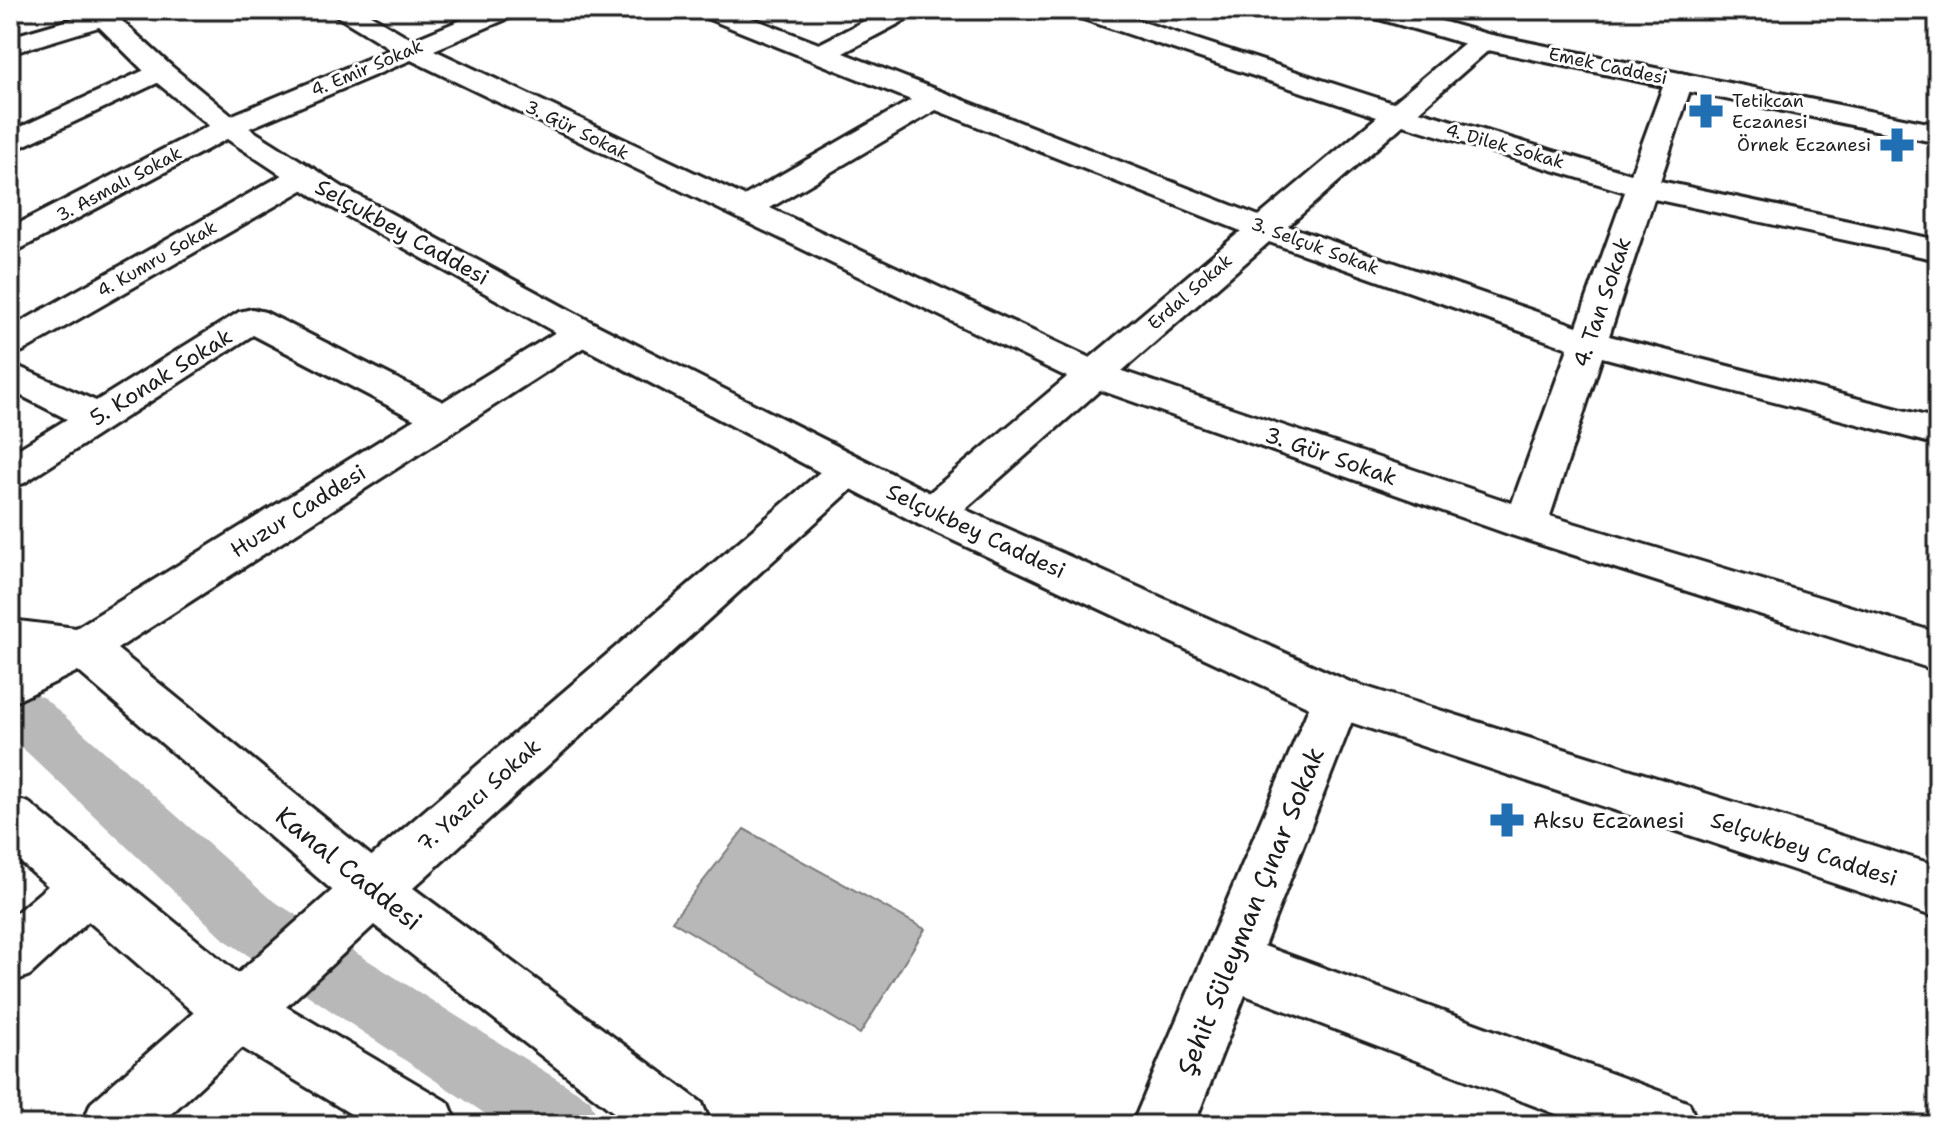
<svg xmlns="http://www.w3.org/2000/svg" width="1948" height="1135" viewBox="0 0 1948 1135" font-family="'Shantell Sans',sans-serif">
	<rect width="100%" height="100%" fill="#fff"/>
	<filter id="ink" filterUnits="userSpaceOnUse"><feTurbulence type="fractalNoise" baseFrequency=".0125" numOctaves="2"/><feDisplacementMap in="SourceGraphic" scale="16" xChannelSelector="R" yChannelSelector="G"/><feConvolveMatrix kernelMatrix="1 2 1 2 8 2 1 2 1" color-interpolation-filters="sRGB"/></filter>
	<g filter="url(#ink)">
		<polygon fill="#b8b8b8" stroke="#7a7a7a" stroke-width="2" points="744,829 925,929 860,1034 672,921"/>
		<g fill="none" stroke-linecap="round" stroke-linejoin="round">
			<polygon fill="#b8b8b8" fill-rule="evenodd" points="10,687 43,697 269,898 590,1100 600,1125 502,1125 225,940 10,736"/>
			<g stroke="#1c1c1c" stroke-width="6">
				<g id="street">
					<polygon points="103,10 112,13 116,18 112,23 10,54 10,37"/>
					<path d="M331 10H362L413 40 485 10H520L516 15 434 50 744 196 911 100 699 15 695 10H731L819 44 886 10H919L915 15 843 53 1259 216 1377 117 1071 15 1067 10H1106L1393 103 1474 35H1492L1496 41 1492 47 1419 111 1631 174 1665 81 1669 75 1679 73 1689 75 1693 81 1660 181 1938 240V260L1654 199 1609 336 1938 419V445L1602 357 1550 516 1938 633V671L1511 535 1100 390 948 524 933 528 918 524 912 513 918 502 1067 377 411 60 238 133 22 248 10 251V228L218 121 391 49 335 15ZM936 110 1241 231 1090 358 770 208ZM1403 125 1625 192 1577 326 1288 226ZM1269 242 1568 348 1512 503 1122 371Z"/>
					<polygon points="160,63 170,65 174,71 170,77 10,152 10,132"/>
					<polygon points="304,167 315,169 320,176 315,183 23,351 10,354 10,328 293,169"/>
					<polygon points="252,309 265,312 459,410 465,419 459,428 445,432 431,428 253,335 24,483 10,487 10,454 67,419 10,390 10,363 96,401 239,312"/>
					<polygon points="848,456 862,460 868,470 862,480 413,888 702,1103 711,1125 630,1125 374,925 159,1125 82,1125 91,1103 353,872 834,460"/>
					<polygon points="1337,678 1354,684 1361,698 1264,946 1667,1094 1689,1103 1698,1125 1585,1125 1245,995 1194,1125 1132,1125 1313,698 1320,684"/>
					<polygon points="88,861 107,868 115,886 107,904 30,975 10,983 10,918 69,868"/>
				</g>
			</g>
			<g stroke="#1c1c1c" stroke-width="6">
				<g id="secondary">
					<polygon points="1361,10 1402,10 1487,34 1938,125 1938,143 1483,49 1365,15"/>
					<polygon points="582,321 595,324 600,332 595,340 117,649 391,872 399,890 391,908 372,916 353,908 78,671 10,704 10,662 18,657 10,656 10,620 76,628 569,324"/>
					<polygon points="10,797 29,803 258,990 449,1103 458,1125 369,1125 216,1032 10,853"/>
				</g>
			</g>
			<g stroke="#1c1c1c" stroke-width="6">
				<polygon id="primary" points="82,10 110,10 170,65 238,121 344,188 595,324 948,502 1350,682 1938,866 1938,918 1320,712 918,524 569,340 322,202 218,133 150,77"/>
			</g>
			<use href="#street" fill="#fff" fill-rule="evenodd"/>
			<use href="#secondary" fill="#fff" fill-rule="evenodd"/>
			<use href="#primary" fill="#fff" fill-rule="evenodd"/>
		</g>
	</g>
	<defs>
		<g id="pharmacy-bare" transform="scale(2.76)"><path d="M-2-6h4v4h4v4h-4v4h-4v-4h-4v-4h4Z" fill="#1f6fb2" stroke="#fff" stroke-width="2.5" paint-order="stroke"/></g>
	</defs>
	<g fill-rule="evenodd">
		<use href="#pharmacy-bare" x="1706" y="111"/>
		<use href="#pharmacy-bare" x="1897" y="145"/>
		<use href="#pharmacy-bare" x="1507" y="820"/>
	</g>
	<g text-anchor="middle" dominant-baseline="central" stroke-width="6" stroke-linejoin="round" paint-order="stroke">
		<g font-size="18" fill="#1c1c1c" stroke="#fff">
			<text transform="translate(1608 66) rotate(12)">Emek Caddesi</text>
			<text transform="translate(367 68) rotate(-23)">4. Emir Sokak</text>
			<text transform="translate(577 130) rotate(26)">3. Gür Sokak</text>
			<text transform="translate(1505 146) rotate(16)">4. Dilek Sokak</text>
			<text transform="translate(119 184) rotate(-28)">3. Asmalı Sokak</text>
			<text transform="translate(1315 246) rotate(20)">3. Selçuk Sokak</text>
			<text transform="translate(157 259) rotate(-30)">4. Kumru Sokak</text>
			<text transform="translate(1190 292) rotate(-41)">Erdal Sokak</text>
		</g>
		<g font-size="18" fill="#1c1c1c" stroke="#fff" text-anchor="start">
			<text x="1732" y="101">Tetikcan<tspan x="1732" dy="21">Eczanesi</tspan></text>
			<text x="1871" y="145" text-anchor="end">Örnek Eczanesi</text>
		</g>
		<g font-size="22" fill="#1c1c1c" stroke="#fff">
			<text transform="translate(402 232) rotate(29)">Selçukbey Caddesi</text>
			<text transform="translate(1602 302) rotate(-71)">4. Tan Sokak</text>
			<text transform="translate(161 377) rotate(-32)">5. Konak Sokak</text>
			<text transform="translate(1331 456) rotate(19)">3. Gür Sokak</text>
			<text transform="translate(298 511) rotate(-32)">Huzur Caddesi</text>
			<text transform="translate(976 531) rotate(25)">Selçukbey Caddesi</text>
			<text transform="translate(479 795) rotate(-42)">7. Yazıcı Sokak</text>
			<text transform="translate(1804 849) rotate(18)">Selçukbey Caddesi</text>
		</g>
		<g font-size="22" fill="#1c1c1c" stroke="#fff" text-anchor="start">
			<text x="1533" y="820">Aksu Eczanesi</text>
		</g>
		<g font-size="26" fill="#1c1c1c" stroke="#fff">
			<text transform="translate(349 868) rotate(39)">Kanal Caddesi</text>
			<text transform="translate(1250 911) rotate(-68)">Şehit Süleyman Çınar Sokak</text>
		</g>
	</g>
	<rect width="1948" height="1135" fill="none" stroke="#fff" stroke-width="40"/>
	<rect x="20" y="20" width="1908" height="1095" fill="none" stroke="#1c1c1c" stroke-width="3" filter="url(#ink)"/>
</svg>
